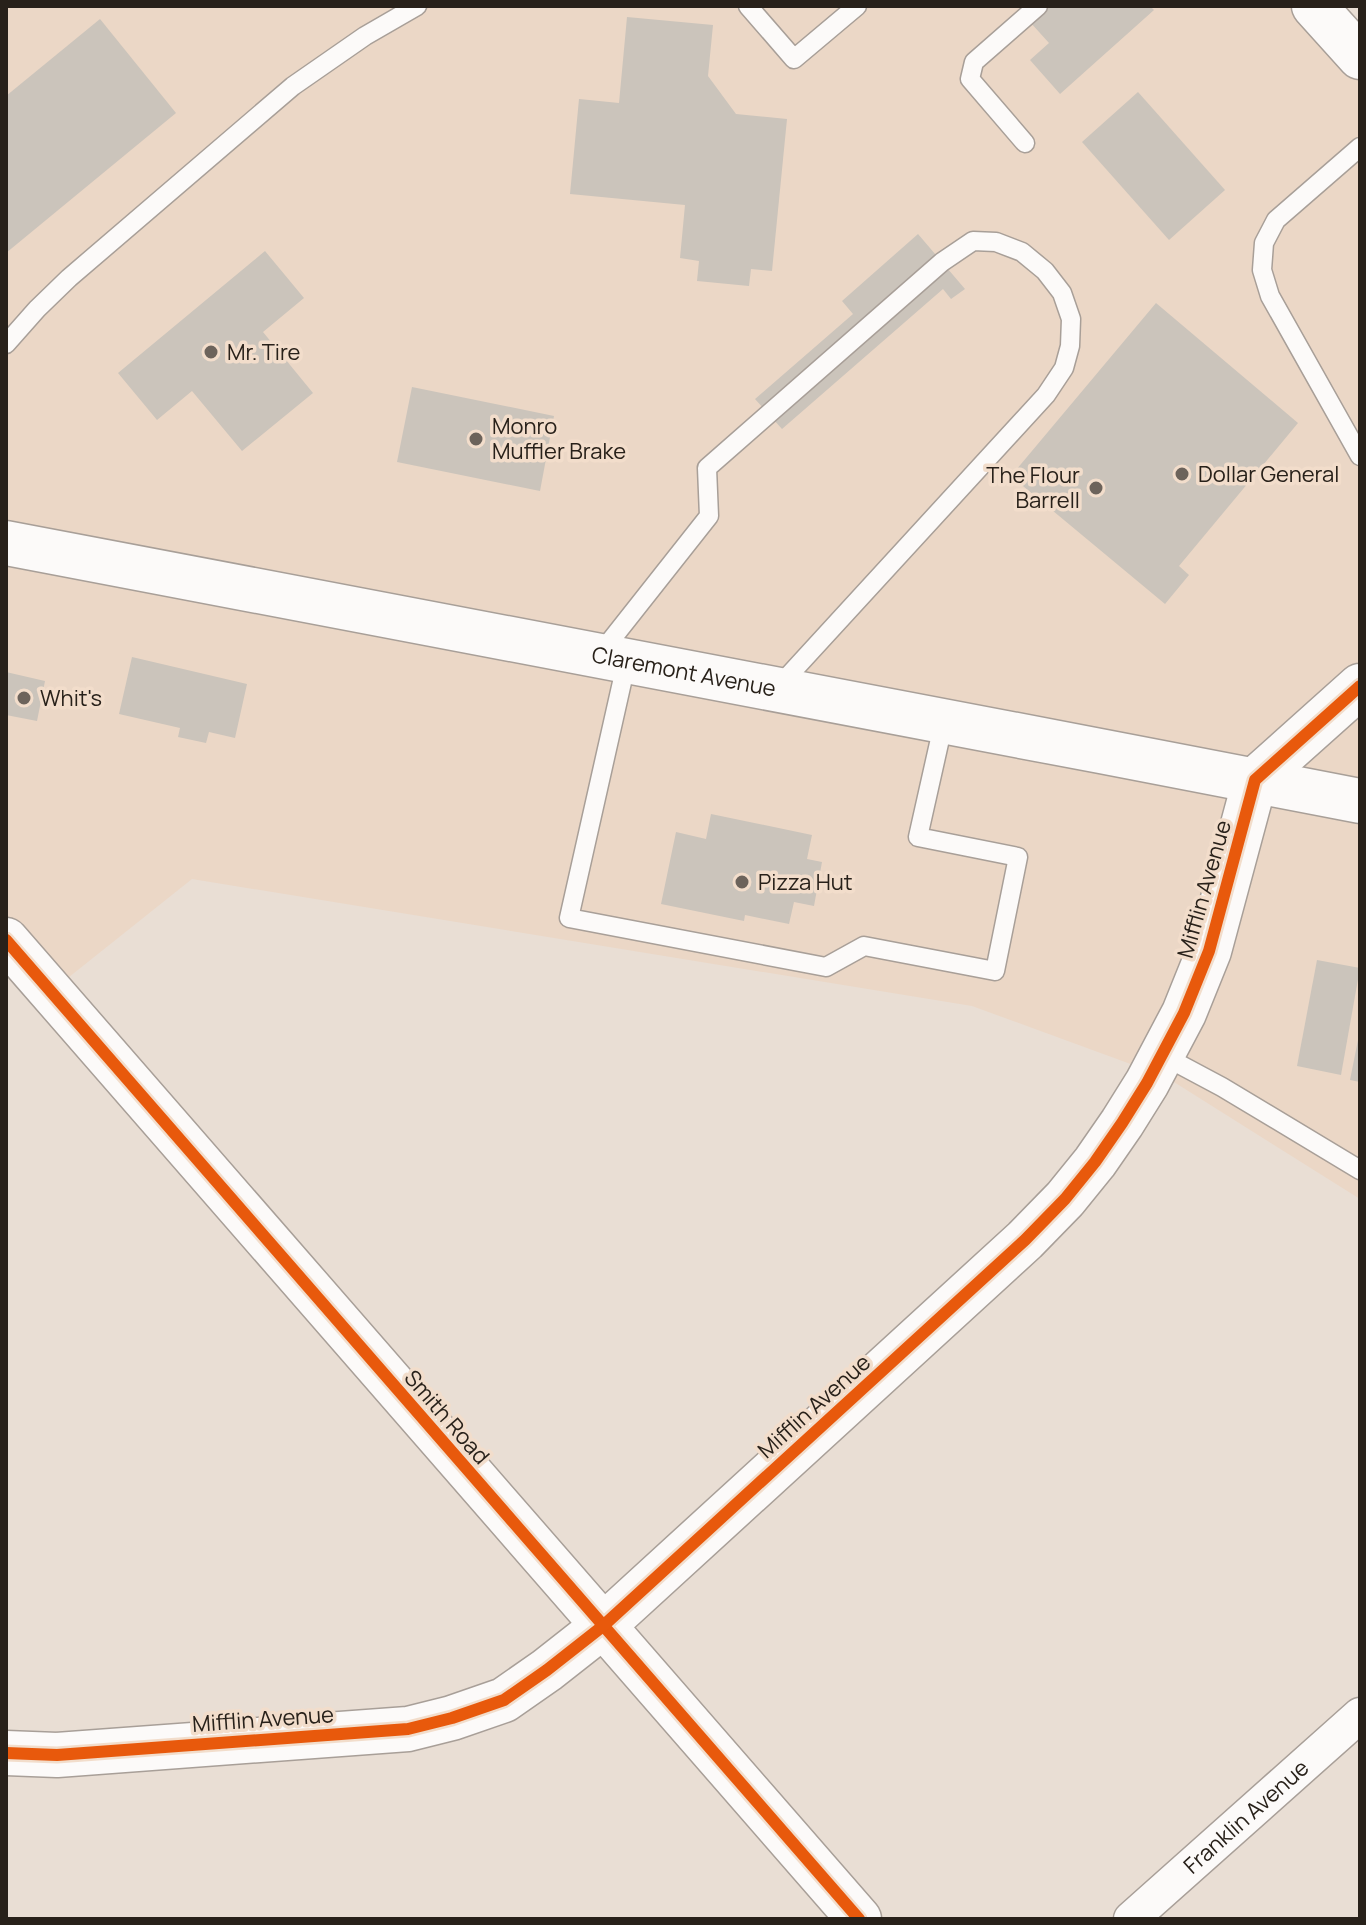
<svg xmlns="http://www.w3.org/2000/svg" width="1366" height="1925" viewBox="0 0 1366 1925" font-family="Manrope,sans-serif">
	<rect width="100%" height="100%" fill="#e9ded4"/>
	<polygon fill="#ebd7c6" points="6,6 1343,6 1360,25 1360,1199 1166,1077 972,1006 192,879 44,997 6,955"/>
	<g fill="#cbc4bb">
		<polygon points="1048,6 1150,6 1154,10 1060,94 1030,60 1049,43 1030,22"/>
		<polygon points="627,17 713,25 708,76 736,114 787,119 772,271 751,269 749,286 697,281 699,261 680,258 685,205 570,194 579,99 619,103"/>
		<polygon points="100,19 176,113 6,253 6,96"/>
		<polygon points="1138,92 1225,190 1169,240 1082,142"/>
		<polygon points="918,234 965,289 951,299 943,289 782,429 755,399 853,314 842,301"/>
		<polygon points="265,251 304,298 263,332 313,393 242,451 192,391 157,420 118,373"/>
		<polygon points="1156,303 1298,423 1179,566 1189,575 1165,604 1011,476"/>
		<polygon points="412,387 554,416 540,491 397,462"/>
		<polygon points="132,657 247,684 235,738 209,732 206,743 178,737 180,728 119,714"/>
		<polygon points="6,672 45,681 37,721 6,715"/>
		<polygon points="711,814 812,835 807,859 822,862 814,906 794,902 789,924 745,915 744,921 661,904 676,832 706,839"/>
		<polygon points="1317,960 1360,968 1341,1075 1297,1066"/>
		<polygon points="1359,1035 1360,1036 1360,1082 1350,1080"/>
	</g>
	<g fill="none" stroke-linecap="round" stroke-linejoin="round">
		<g stroke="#a89f98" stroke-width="21">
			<g id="service">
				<polyline points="748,6 794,59 857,6"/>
				<polyline points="1025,143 970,79 974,62 1038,6"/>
				<polyline points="1360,147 1276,220 1264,243 1262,270 1270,296 1360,456"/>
				<polyline points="6,344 37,309 69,278 293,86 365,36 417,6"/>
				<polyline points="600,654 709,516 707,468 942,262 973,241 996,242 1022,252 1045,271 1062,293 1071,319 1070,346 1064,368 1046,395 779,686"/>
				<polyline points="627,660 569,918 826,967 864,946 995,971 1018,857 918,837 944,721"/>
				<polyline points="1162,1055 1222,1087 1360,1170"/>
			</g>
		</g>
		<g stroke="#a89f98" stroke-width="37">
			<g id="minor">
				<path id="s1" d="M1131 1919 1360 1715"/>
			</g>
		</g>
		<g stroke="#a89f98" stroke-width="47">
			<g id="tertiary">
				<polyline points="1314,6 1360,57"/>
				<polyline points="6,940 859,1919"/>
				<polyline points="6,1753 57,1755 408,1729 452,1718 504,1700 547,1670 603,1626 1025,1240 1065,1199 1095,1162 1122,1123 1147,1083 1184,1013 1209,951 1255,780 1360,686"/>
			</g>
		</g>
		<g stroke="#a89f98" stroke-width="47">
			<g id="primary">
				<path id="s2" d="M6 543C458 628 909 714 1360 801"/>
			</g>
		</g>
		<use href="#service" stroke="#fcfaf9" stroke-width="18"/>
		<use href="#minor" stroke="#fcfaf9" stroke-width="34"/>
		<use href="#tertiary" stroke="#fcfaf9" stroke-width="44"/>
		<use href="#primary" stroke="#fcfaf9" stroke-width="44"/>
		<g stroke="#f2ddcb" stroke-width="17">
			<g id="cycleway">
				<polyline points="6,940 859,1919"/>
				<polyline points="6,1753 57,1755 408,1729 452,1718 504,1700 547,1670 603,1626 1025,1240 1065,1199 1095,1162 1122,1123 1147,1083 1184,1013 1209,951 1255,780 1360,686"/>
			</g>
		</g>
		<use href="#cycleway" stroke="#e8590c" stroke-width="12"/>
	</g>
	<g fill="#6c635b" stroke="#f2ddcb" stroke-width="3">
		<circle cx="211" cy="352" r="8"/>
		<circle cx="476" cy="439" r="8"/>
		<circle cx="1182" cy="474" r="8"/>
		<circle cx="1096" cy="488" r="8"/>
		<circle cx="24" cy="698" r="8"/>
		<circle cx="742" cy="882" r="8"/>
	</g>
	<g text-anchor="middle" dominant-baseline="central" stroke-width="7" stroke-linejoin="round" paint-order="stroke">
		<g font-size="22" fill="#28211a" stroke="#f2ddcb" text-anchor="start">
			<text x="227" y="352">Mr. Tire</text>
			<text x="492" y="426">Monro<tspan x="492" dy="25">Muffler Brake</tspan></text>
			<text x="1198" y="474">Dollar General</text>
			<text x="1080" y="475" text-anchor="end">The Flour<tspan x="1080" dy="25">Barrell</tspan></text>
			<text x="40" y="698">Whit's</text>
			<text x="758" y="882">Pizza Hut</text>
		</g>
		<g font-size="22" fill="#28211a" stroke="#f2ddcb">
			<text stroke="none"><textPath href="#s2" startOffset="690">Claremont Avenue</textPath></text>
			<text transform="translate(1204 889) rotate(-74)">Mifflin Avenue</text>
			<text transform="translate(814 1406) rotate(-42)">Mifflin Avenue</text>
			<text transform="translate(447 1417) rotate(49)">Smith Road</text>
			<text transform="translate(263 1719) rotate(-4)">Mifflin Avenue</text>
			<text stroke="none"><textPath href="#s1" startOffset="154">Franklin Avenue</textPath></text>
		</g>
	</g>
	<rect width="1366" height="1925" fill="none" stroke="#28211a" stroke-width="16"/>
</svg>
